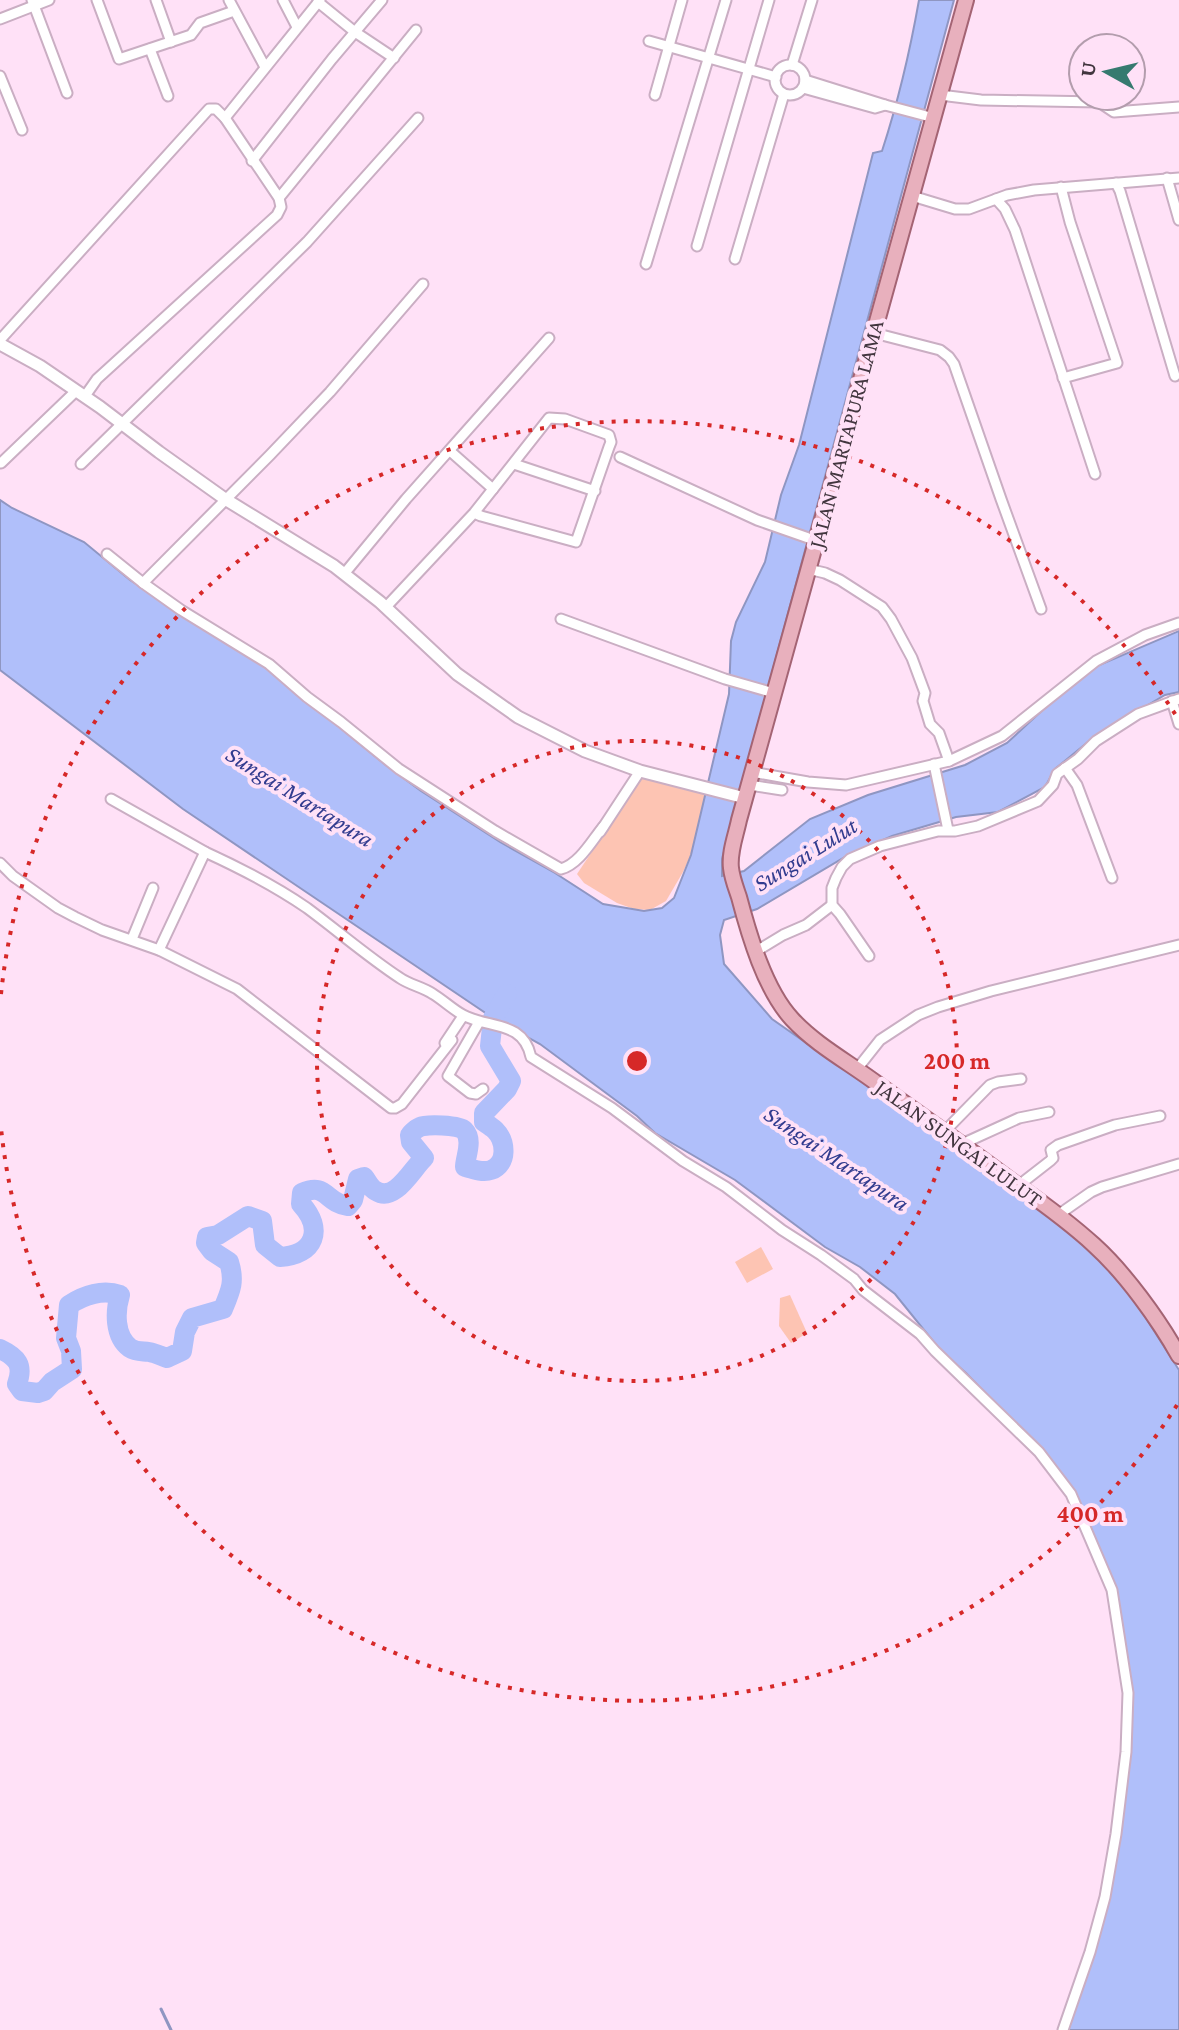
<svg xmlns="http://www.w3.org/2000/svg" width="1179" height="2030" viewBox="0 0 1179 2030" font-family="'Crimson Pro',serif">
	<rect width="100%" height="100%" fill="#ffe1f7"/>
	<g fill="#fdc4b3">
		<polygon points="641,778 707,793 699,837 683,872 666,901 650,910 634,909 617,903 584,883 577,874"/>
		<polygon points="761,1247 773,1269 747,1283 735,1262"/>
		<polygon points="790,1295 807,1333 791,1343 779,1326 780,1298"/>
	</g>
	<path fill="#b0bffa" stroke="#8f96c2" stroke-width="2" d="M919 0H954L745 772 722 859V876L744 871 810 819 868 795 965 765 1007 743 1048 705 1097 666 1179 631V692L1165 695 1094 737 1055 769 1045 787 998 812 956 817 892 836 845 857 757 909 724 920 720 935 724 964 772 1019 1051 1214 1098 1258 1135 1301 1179 1370V2030H1065L1108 1899 1131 1690 1115 1591 1076 1498 1055 1465 966 1373 941 1351 895 1294 860 1267 825 1247 735 1180 655 1133 637 1116 540 1044 493 1018 183 809 0 670V500L12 508 84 542 130 580 265 666 387 766 421 791 500 842 555 873 603 904 644 911 662 908 674 898 691 855 729 694 731 641 736 622 765 562 781 495 799 445 873 153 882 151C898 102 910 51 919 0Z"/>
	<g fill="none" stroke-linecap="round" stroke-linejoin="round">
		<polyline stroke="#8f96c2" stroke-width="3" points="161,2009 171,2030"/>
		<path stroke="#b0bffa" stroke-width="20" d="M0 1349C17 1357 24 1365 17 1384L22 1391 38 1393 44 1391 52 1382 72 1369 71 1351 66 1338 69 1305C84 1295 103 1289 120 1295 115 1311 114 1336 130 1348 136 1352 143 1351 149 1352 155 1353 161 1356 167 1358L182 1351 185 1332 192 1318 223 1309C231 1290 235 1281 229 1262L212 1251 206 1243 207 1237 218 1235 248 1216 262 1221 265 1245 280 1257C315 1255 324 1229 301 1204L302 1193C327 1182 325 1203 348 1206L353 1200 358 1179 364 1177C368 1182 370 1188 376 1191 395 1203 412 1169 424 1158L411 1142 410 1135C413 1132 415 1129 420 1127 426 1124 459 1125 464 1130 474 1140 465 1157 465 1167 472 1169 483 1173 491 1170 508 1164 506 1141 495 1130 494 1129 486 1123 484 1122V1113L507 1089 511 1081 490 1046 493 1018 507 994"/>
		<g stroke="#caaec3" stroke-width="13">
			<g id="minor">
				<polyline points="32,0 67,93"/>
				<polyline points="97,0 119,59 191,35 200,23 234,11"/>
				<polyline points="156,0 171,42"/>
				<polyline points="229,0 265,67"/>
				<polyline points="283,0 297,27"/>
				<polyline points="318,2 355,32 394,58"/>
				<polyline points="0,19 49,0"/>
				<polyline points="649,41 776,77"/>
				<polyline points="150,49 168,96"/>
				<polyline points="792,65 812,0"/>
				<circle cx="790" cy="80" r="15"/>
				<polyline points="0,76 22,130"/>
				<polyline points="805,80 885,105"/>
				<polyline points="803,88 875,108 885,105 934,118"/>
				<polyline points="655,95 682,0"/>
				<polyline points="940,95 981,100 1099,102 1114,112 1179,107"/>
				<polyline points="225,118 320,0"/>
				<polyline points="252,161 332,59 382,0"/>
				<polyline points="1167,178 1179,220"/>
				<polyline points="1116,183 1120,191 1175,376"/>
				<polyline points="1061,187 1070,222 1117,363 1063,378"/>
				<polyline points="912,196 955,209 969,209 1007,195 1034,190 1179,178"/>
				<polyline points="279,198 416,30"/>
				<polyline points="996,199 1005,209 1015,230 1095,474"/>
				<polyline points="697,246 769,0"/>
				<polyline points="735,259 784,94"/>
				<polyline points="646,264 726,0"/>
				<polyline points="874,333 940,350 949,357 954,364 1001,499 1041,609"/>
				<polyline points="0,340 209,109 216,109 225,118 279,198 281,207 277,215 97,379 85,396"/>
				<polyline points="450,451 493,489"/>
				<polyline points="620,457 757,520 817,541"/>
				<polyline points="1,463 76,391"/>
				<polyline points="81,464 307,242 418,118"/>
				<polyline points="514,464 595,491"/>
				<polyline points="107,554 143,583 270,455 330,392 423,284"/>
				<polyline points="808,569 825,573 840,580 882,607 891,619 912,658 925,693 923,701 930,724 939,733 949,761"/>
				<polyline points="344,574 406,499 549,338"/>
				<path d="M143 583 181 610 269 664 307 697 341 722 399 769 495 831 561 869C579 864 591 842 603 827"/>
				<polyline points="386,607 474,513 549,418 565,419 609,435 611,442 609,447 576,542 481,516 474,513"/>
				<polyline points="561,619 725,679 774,693"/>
				<polyline points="1172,701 1179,724"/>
				<polyline points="934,764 948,830"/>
				<polyline points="1065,768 1077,785 1112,878"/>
				<polyline points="752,772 808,782 846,785 949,761 1002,736 1096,661 1145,635 1179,623"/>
				<polyline points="749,785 782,790"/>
				<polyline points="111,799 205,852 159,950"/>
				<polyline points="600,832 640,771"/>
				<path d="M205 852C240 868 275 886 307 908 338 931 368 957 400 978 410 985 423 987 433 994 443 1000 452 1009 463 1015 489 1029 523 1020 531 1057L612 1108 683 1161 726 1187 782 1230 821 1255 854 1279 863 1290 920 1334 935 1351 1039 1452 1071 1494 1112 1590 1128 1693 1126 1752 1116 1834 1105 1897 1090 1952 1063 2030"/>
				<polyline points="0,863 13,876 58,908 75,917 102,930 159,950 237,989 391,1108 395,1108 402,1104 452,1040"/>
				<polyline points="132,939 153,888"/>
				<polyline points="755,952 783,935 806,925 832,905"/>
				<polyline points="869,956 840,914 832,905 832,888 836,878 842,867 850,859 880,846 938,831 955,831 978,826 1038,801 1053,785 1057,774 1078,759 1096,741 1138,714 1179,699"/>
				<polyline points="479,1022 448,1076 470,1093 476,1094 483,1089"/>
				<polyline points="445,1043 463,1016"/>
				<polyline points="857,1069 880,1040 918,1015 938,1007 991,991 1179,945"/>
				<polyline points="944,1132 990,1085 998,1082 1021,1079"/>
				<polyline points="962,1144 1019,1118 1049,1112"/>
				<polyline points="1018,1186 1050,1161 1053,1158 1051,1150 1058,1145 1115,1125 1160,1116"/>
				<polyline points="1058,1215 1091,1192 1102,1187 1179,1164"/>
			</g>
		</g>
		<g stroke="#caaec3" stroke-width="15">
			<polyline id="tertiary" points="0,344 40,366 100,407 159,452 225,499 334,566 380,602 457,674 518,717 585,751 640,771 745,798"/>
		</g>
		<g stroke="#a46474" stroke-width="18">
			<path id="primary" d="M966 0 739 820C736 835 729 852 731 868 732 878 736 888 739 897 749 935 765 990 792 1019 817 1046 850 1063 879 1085 925 1118 972 1151 1017 1185 1044 1204 1070 1223 1094 1245 1125 1273 1159 1320 1179 1356"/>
		</g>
		<use href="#minor" stroke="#fff" stroke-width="9"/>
		<use href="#tertiary" stroke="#fff" stroke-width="11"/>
		<use href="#primary" stroke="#e8b0bd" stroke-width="14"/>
	</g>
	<g fill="none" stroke="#d62828" stroke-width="4" stroke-dasharray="4 8">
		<circle cx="637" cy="1061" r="320"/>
		<path d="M1177 1405A640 640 0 0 1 1 1128M1 994A640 640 0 0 1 1177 717"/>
	</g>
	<g text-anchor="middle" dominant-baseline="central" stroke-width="8" stroke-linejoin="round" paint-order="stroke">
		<g font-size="22" fill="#42363f" stroke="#ffe1f7">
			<text transform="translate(846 434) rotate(-75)">JALAN MARTAPURA LAMA</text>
			<text transform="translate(959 1143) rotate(36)">JALAN SUNGAI LULUT</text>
		</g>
		<g font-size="24" font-style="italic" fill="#323c8f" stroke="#ffe1f7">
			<text transform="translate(300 796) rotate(32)">Sungai Martapura</text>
			<text transform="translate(805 854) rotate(-32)">Sungai Lulut</text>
			<text transform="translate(837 1158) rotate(34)">Sungai Martapura</text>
		</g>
	</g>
	<circle cx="637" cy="1061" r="12" fill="#d62828" stroke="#ffe1f7" stroke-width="4"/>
	<g font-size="24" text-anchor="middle" font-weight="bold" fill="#d62828" stroke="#ffe1f7" stroke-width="8" stroke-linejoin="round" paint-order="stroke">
		<text x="957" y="1069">200 m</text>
		<text x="1090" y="1522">400 m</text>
	</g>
	<g transform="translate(1107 72) rotate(278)"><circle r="38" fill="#ffe1f7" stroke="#b39dad" stroke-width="2"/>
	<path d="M0-6L14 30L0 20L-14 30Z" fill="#367a6f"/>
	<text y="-12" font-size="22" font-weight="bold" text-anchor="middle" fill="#42363f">U</text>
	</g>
</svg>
